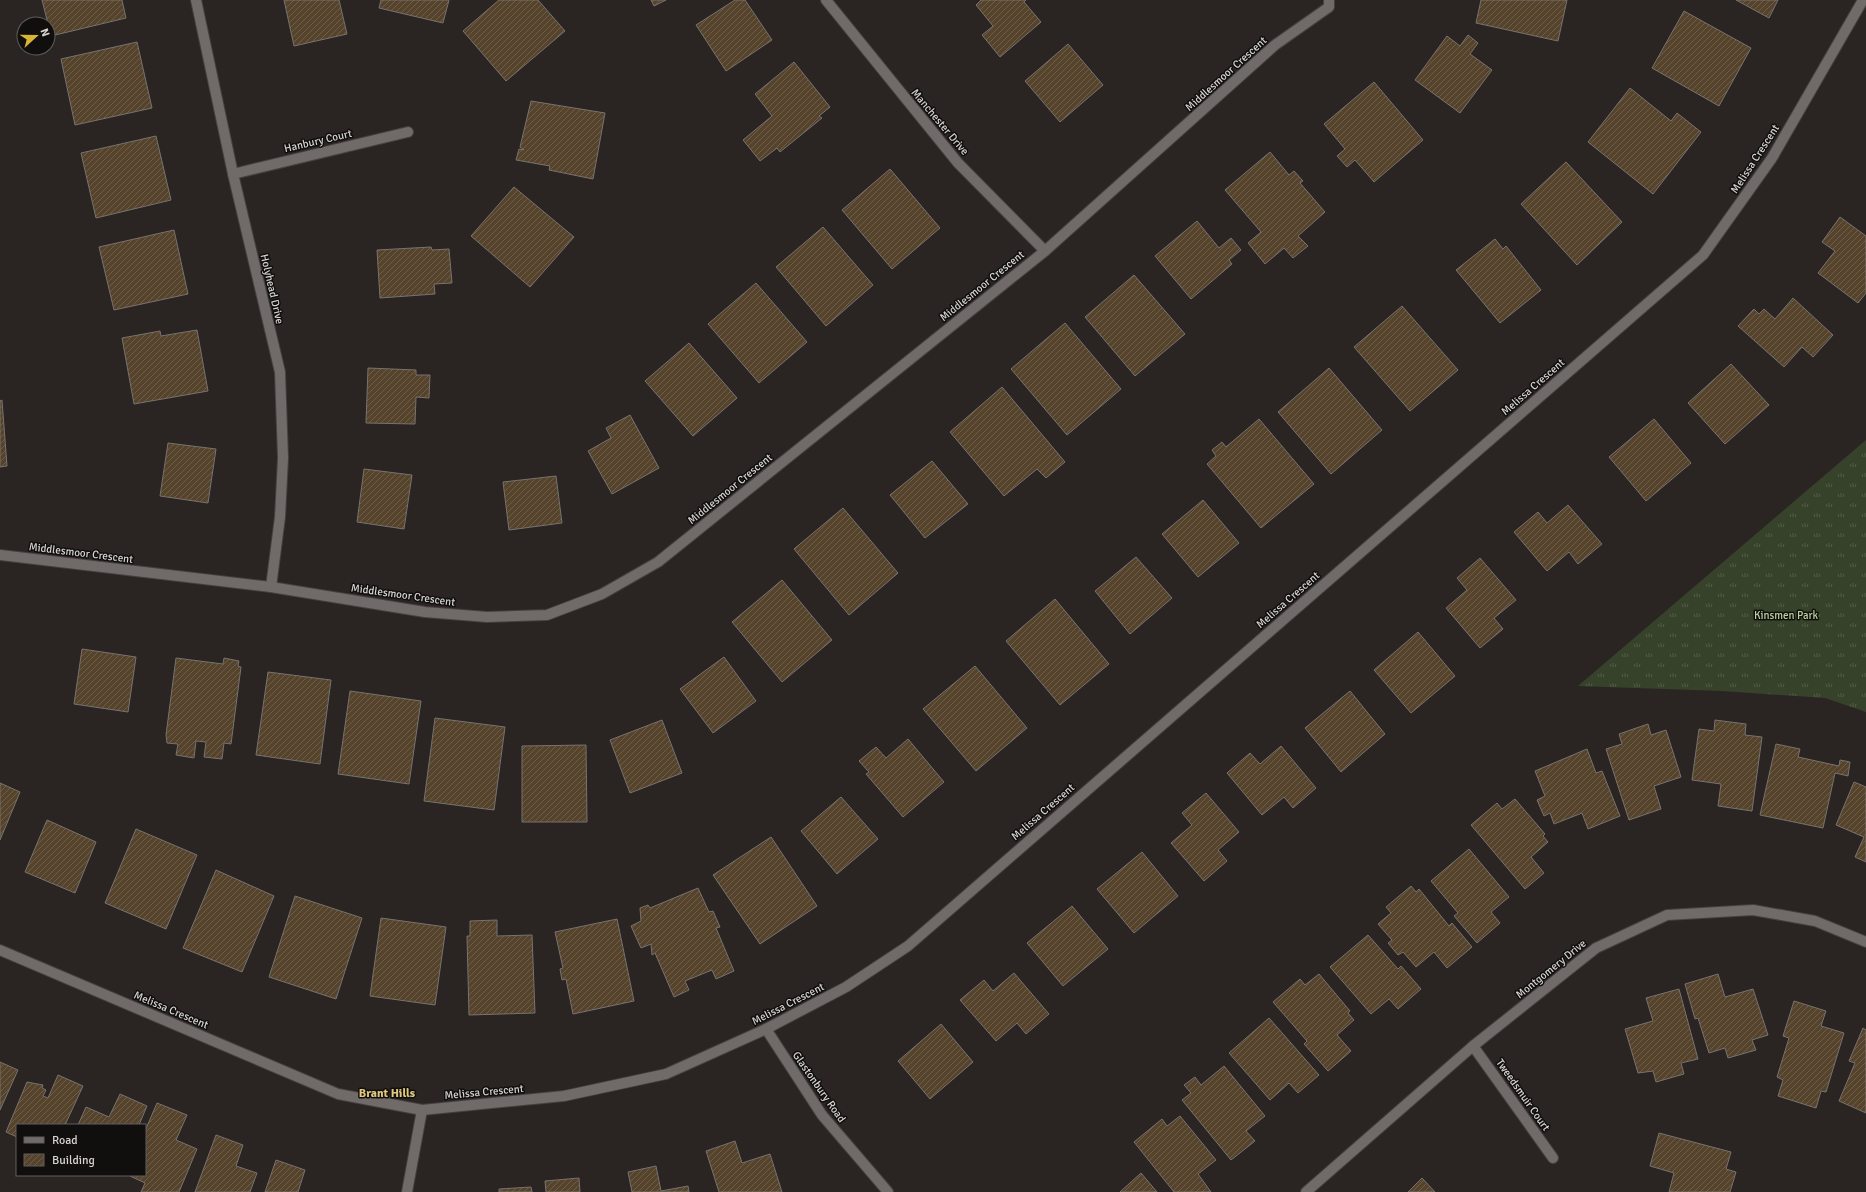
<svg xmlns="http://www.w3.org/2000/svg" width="1866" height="1192" viewBox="0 0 1866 1192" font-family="Signika,sans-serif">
	<defs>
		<pattern id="grass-tufts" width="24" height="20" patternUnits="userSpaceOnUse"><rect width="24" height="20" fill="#37422a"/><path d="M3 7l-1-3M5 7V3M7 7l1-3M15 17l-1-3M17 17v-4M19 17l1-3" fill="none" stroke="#535c48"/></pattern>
		<pattern id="building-hatch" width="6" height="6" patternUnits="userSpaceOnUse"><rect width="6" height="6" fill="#56432c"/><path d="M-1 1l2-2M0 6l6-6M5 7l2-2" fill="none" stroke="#6e5d4a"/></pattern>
	</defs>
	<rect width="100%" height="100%" fill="#2a2523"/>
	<polygon fill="url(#grass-tufts)" points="1866,440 1866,712 1825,698 1722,691 1578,686"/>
	<g fill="url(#building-hatch)" stroke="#77736f">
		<polygon points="42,0 122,0 126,18 51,36"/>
		<polygon points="284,0 339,0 347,34 294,46"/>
		<polygon points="381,0 449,0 443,23 379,8"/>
		<polygon points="499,0 538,0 565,31 506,81 463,31"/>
		<polygon points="651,0 666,0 654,6"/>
		<polygon points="735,0 745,0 772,40 726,71 696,25"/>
		<polygon points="981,0 1026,0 1024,2 1041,22 1000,57 982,35 993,26 976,5"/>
		<polygon points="1481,0 1567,0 1558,41 1476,23"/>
		<polygon points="1736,0 1778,0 1769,18"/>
		<polygon points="1684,11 1751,48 1719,106 1652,68"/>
		<polygon points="1468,35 1478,43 1470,54 1492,70 1460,113 1415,80 1447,36 1460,46"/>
		<polygon points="137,42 152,108 75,125 61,59"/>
		<polygon points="1068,44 1103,85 1060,122 1025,81"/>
		<polygon points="794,62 830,107 819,116 822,118 780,152 777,148 760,161 743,140 772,116 755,94"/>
		<polygon points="1374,82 1423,140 1374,182 1355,160 1347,167 1337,156 1345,149 1324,124"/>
		<polygon points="1630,88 1671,121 1677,113 1701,132 1653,194 1588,142"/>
		<polygon points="531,101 605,113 593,179 549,170 550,166 516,160 519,149 524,150 520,147"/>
		<polygon points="156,136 171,200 96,218 81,153"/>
		<polygon points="1270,152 1289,175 1294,171 1303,181 1300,183 1325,212 1298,236 1308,246 1293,258 1284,248 1265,264 1248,243 1261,232 1225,190"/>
		<polygon points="1566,162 1622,222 1577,265 1521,204"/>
		<polygon points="890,169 940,228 892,269 842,210"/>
		<polygon points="514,187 574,237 530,287 471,236"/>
		<polygon points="1840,217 1866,236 1866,293 1858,303 1818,273 1835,251 1822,242"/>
		<polygon points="1197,221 1219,248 1231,238 1241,250 1229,260 1232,264 1191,299 1155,256"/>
		<polygon points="823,227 873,285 826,326 776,267"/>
		<polygon points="174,230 188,294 114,310 99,247"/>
		<polygon points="1495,239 1503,249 1506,246 1541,290 1500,323 1456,270"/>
		<polygon points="431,247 432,250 449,249 452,283 434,284 435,294 380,298 377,250"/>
		<polygon points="1134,275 1185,334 1135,376 1085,317"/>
		<polygon points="756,283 807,342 759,383 708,324"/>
		<polygon points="1793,298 1833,335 1813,357 1802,347 1784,367 1738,326 1754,309 1759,314 1764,309 1775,319"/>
		<polygon points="1402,306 1458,370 1410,411 1354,347"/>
		<polygon points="1065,323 1121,389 1067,435 1011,369"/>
		<polygon points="197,330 208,391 134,404 122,338 160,331 161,336"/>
		<polygon points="689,343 737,398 693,436 645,381"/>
		<polygon points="1731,364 1769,405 1725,444 1688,403"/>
		<polygon points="368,368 416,370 416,375 430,375 429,398 416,397 415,424 366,423"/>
		<polygon points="1329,368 1382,430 1331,474 1278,412"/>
		<polygon points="1002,387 1065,462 1046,478 1037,469 1004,496 950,432"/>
		<polygon points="2,400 7,466 0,467 0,401"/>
		<polygon points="630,415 659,468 612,494 588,451 611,438 606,428"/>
		<polygon points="1259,419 1314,484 1261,528 1207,464 1216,456 1212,450 1222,442 1226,447"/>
		<polygon points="1654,419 1691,463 1646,501 1609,457"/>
		<polygon points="168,443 216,449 208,503 160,496"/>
		<polygon points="932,461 968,504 925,538 890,495"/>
		<polygon points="364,469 412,475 404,529 357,522"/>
		<polygon points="556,476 562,523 509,530 503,482"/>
		<polygon points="1203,500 1239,543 1198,577 1162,534"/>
		<polygon points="1568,505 1602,544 1578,564 1569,552 1547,571 1514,532 1538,512 1547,523"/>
		<polygon points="843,508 898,573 849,615 794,549"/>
		<polygon points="1136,557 1172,598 1130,634 1095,591"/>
		<polygon points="1480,558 1516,600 1494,618 1503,629 1480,648 1446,608 1467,590 1457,578"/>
		<polygon points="782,580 832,640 782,682 732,622"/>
		<polygon points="1055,599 1109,664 1060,705 1006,641"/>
		<polygon points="1418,632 1455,676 1411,713 1374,670"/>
		<polygon points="82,649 136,657 128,712 74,704"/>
		<polygon points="724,657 756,701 713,733 680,689"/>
		<polygon points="176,658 223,664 224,658 239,661 238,666 241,667 231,744 224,743 222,759 204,757 206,742 196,741 194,758 176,755 178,744 167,743 166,735"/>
		<polygon points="975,666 1027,728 976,771 923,709"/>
		<polygon points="268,672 331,680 320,764 256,755"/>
		<polygon points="350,691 421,701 409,784 338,774"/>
		<polygon points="1350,691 1385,734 1341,772 1305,728"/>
		<polygon points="435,718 505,727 494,810 424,801"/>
		<polygon points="662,720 682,773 630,793 610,740"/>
		<polygon points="1715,720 1746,724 1745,735 1762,737 1752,811 1718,806 1721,784 1692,780 1699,729 1714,731"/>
		<polygon points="1648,724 1651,735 1666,730 1681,777 1654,786 1661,809 1629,820 1606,749 1622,744 1619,734"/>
		<polygon points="908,739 944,782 903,817 866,774 869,772 859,761 876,747 886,758"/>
		<polygon points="1776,744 1800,749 1798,757 1839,766 1840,760 1850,762 1848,776 1835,773 1823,828 1760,815"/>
		<polygon points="586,745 587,822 522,822 522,746"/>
		<polygon points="1281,746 1316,788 1293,808 1284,797 1262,815 1227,773 1250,753 1260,764"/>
		<polygon points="1587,749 1596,773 1602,771 1620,816 1588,829 1582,813 1554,824 1550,813 1544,816 1537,800 1545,796 1535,771"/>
		<polygon points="1854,782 1866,787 1866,862 1855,857 1864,837 1836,825"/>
		<polygon points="0,783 20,792 0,840"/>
		<polygon points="1206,793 1239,832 1218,850 1227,861 1204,881 1171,843 1192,825 1182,813"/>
		<polygon points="841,797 878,839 837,874 801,831"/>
		<polygon points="1515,799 1545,834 1543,836 1548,842 1531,857 1544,873 1525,889 1471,825 1497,803 1502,809"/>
		<polygon points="47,820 96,842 75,893 25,872"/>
		<polygon points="136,829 197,855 166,929 105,903"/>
		<polygon points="771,837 817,906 760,944 713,875"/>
		<polygon points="1469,849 1509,897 1491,912 1500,923 1477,943 1454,916 1458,913 1431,881"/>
		<polygon points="1142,852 1178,896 1134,933 1097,889"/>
		<polygon points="216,870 274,896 242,972 183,948"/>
		<polygon points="1411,886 1416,892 1419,889 1449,926 1452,923 1472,947 1447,968 1434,952 1416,967 1403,952 1398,955 1388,943 1392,940 1378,924 1391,913 1386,907"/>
		<polygon points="698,888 709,912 713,911 720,927 716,928 734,971 716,979 712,970 685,981 689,990 674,997 655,953 652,955 651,944 641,948 631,926 641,921 640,908 648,905 650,908"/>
		<polygon points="295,896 362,918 336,999 269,977"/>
		<polygon points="1072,906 1108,949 1063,986 1027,943"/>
		<polygon points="381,918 446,927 435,1005 370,996"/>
		<polygon points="617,919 634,1001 573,1014 566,979 562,980 560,969 563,968 555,932"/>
		<polygon points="497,920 497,936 532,935 535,1013 469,1015 467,936 470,936 470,921"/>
		<polygon points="1368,935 1398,969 1401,966 1421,989 1398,1009 1389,999 1371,1014 1330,967"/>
		<polygon points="1014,973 1049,1014 1026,1034 1017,1023 996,1041 960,1000 984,980 993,991"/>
		<polygon points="1319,974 1350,1011 1348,1013 1354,1020 1337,1035 1351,1051 1328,1071 1304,1044 1307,1041 1273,1002 1300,979 1305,985"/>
		<polygon points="1718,974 1725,997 1753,989 1768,1035 1752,1040 1756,1050 1728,1058 1725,1048 1709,1053 1698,1018 1695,1019 1685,984"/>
		<polygon points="1679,989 1698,1059 1681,1063 1684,1074 1656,1082 1653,1071 1638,1073 1625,1029 1653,1021 1646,998"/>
		<polygon points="1794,1001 1826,1011 1821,1026 1844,1033 1826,1092 1821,1091 1816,1108 1778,1096 1783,1080 1777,1077 1789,1038 1783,1036"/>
		<polygon points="1269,1018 1319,1075 1298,1093 1289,1083 1270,1100 1229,1053"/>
		<polygon points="941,1024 973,1062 930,1099 898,1061"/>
		<polygon points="1863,1028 1866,1030 1866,1113 1839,1101 1855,1063 1849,1061"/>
		<polygon points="0,1062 18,1070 0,1110"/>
		<polygon points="1224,1066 1265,1116 1246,1131 1255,1141 1231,1160 1182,1100 1191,1093 1184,1085 1195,1077 1201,1085"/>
		<polygon points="58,1075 83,1086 65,1125 17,1125 17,1137 6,1132 27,1082 43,1085 42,1088 46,1090 43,1096 48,1098"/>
		<polygon points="120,1094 147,1106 139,1125 78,1125 86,1107 109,1117"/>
		<polygon points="157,1103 187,1115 176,1140 197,1149 179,1192 141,1192 145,1183 130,1176 131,1175 145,1175 145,1131"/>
		<polygon points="1180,1116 1216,1160 1198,1174 1211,1192 1174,1192 1134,1142 1162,1119 1167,1126"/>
		<polygon points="1659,1133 1731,1152 1726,1169 1736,1172 1730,1192 1669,1192 1674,1173 1650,1166"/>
		<polygon points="216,1135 243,1145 236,1166 257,1173 250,1192 195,1192"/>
		<polygon points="735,1141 742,1163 770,1154 782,1192 719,1192 706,1151"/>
		<polygon points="276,1160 305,1170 298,1192 265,1192"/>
		<polygon points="656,1166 661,1191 688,1186 689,1192 632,1192 628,1172"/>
		<polygon points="1141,1173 1157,1192 1120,1192"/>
		<polygon points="579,1178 580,1192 546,1192 545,1181"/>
		<polygon points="1422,1178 1435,1192 1408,1192"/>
		<polygon points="531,1187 532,1192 499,1192 499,1189"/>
	</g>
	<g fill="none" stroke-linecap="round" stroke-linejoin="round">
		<g stroke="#454140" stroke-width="12">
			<g id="minor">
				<polyline points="196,0 233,174 280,372 283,458 280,517 271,587"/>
				<polyline points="826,0 958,163 1045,251"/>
				<polyline points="233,174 408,132"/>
				<polyline points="0,555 271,587 425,612 487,617 547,615 602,594 658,562 1045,251 1275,45 1329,7 1329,0"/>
				<polyline points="0,950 338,1094 422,1110 564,1096 666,1074 766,1029 846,987 908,946 1703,255 1772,158 1863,0"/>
				<polyline points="766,1029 822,1115 888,1192"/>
				<polyline points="1473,1046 1553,1158"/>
				<polyline points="407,1192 422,1110"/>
				<polyline points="1306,1192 1473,1046 1596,948 1667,915 1753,910 1815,921 1866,942"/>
			</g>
		</g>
		<use href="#minor" stroke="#706a68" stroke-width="10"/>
	</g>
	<g text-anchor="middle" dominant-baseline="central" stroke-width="3" stroke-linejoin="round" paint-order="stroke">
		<g font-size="11" fill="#d7d4d2" stroke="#110f0e">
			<text transform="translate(1226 74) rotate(-42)">Middlesmoor Crescent</text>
			<text transform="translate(940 122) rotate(50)">Manchester Drive</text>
			<text transform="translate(318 141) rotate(-13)">Hanbury Court</text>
			<text transform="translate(1755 159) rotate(-57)">Melissa Crescent</text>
			<text transform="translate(982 286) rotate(-39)">Middlesmoor Crescent</text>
			<text transform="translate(272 289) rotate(77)">Holyhead Drive</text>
			<text transform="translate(1533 387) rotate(-41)">Melissa Crescent</text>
			<text transform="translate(730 489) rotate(-39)">Middlesmoor Crescent</text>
			<text transform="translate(81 553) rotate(7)">Middlesmoor Crescent</text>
			<text transform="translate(403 595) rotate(8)">Middlesmoor Crescent</text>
			<text transform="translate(1288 600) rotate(-41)">Melissa Crescent</text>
			<text transform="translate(1043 812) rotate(-41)">Melissa Crescent</text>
			<text transform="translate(1551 969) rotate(-39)">Montgomery Drive</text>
			<text transform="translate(788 1004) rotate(-27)">Melissa Crescent</text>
			<text transform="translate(171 1010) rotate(23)">Melissa Crescent</text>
			<text transform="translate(819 1087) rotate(55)">Glastonbury Road</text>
			<text transform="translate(484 1092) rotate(-5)">Melissa Crescent</text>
			<text transform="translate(1523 1095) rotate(55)">Tweedsmuir Court</text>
		</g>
		<g font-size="11" fill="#bbd39f" stroke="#110f0e">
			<text x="1786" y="615">Kinsmen Park</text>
		</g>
		<g font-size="12" font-weight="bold" fill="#e0c87c" stroke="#110f0e">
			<text x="387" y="1093">Brant Hills</text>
		</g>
	</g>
	<rect x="16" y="1124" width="130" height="52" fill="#110f0e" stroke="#605e5c"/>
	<rect x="24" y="1137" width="20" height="6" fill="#706a68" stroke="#605e5c"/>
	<text x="52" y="1144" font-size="12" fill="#d7d4d2">Road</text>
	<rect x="24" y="1154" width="20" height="12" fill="url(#building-hatch)" stroke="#605e5c"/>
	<text x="52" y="1164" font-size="12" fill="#d7d4d2">Building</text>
	<g transform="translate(36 36) rotate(69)"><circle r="19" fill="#110f0e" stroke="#605e5c"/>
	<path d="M0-3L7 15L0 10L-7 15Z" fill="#d8b434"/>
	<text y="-6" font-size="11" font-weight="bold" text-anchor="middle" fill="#d7d4d2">N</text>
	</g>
</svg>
